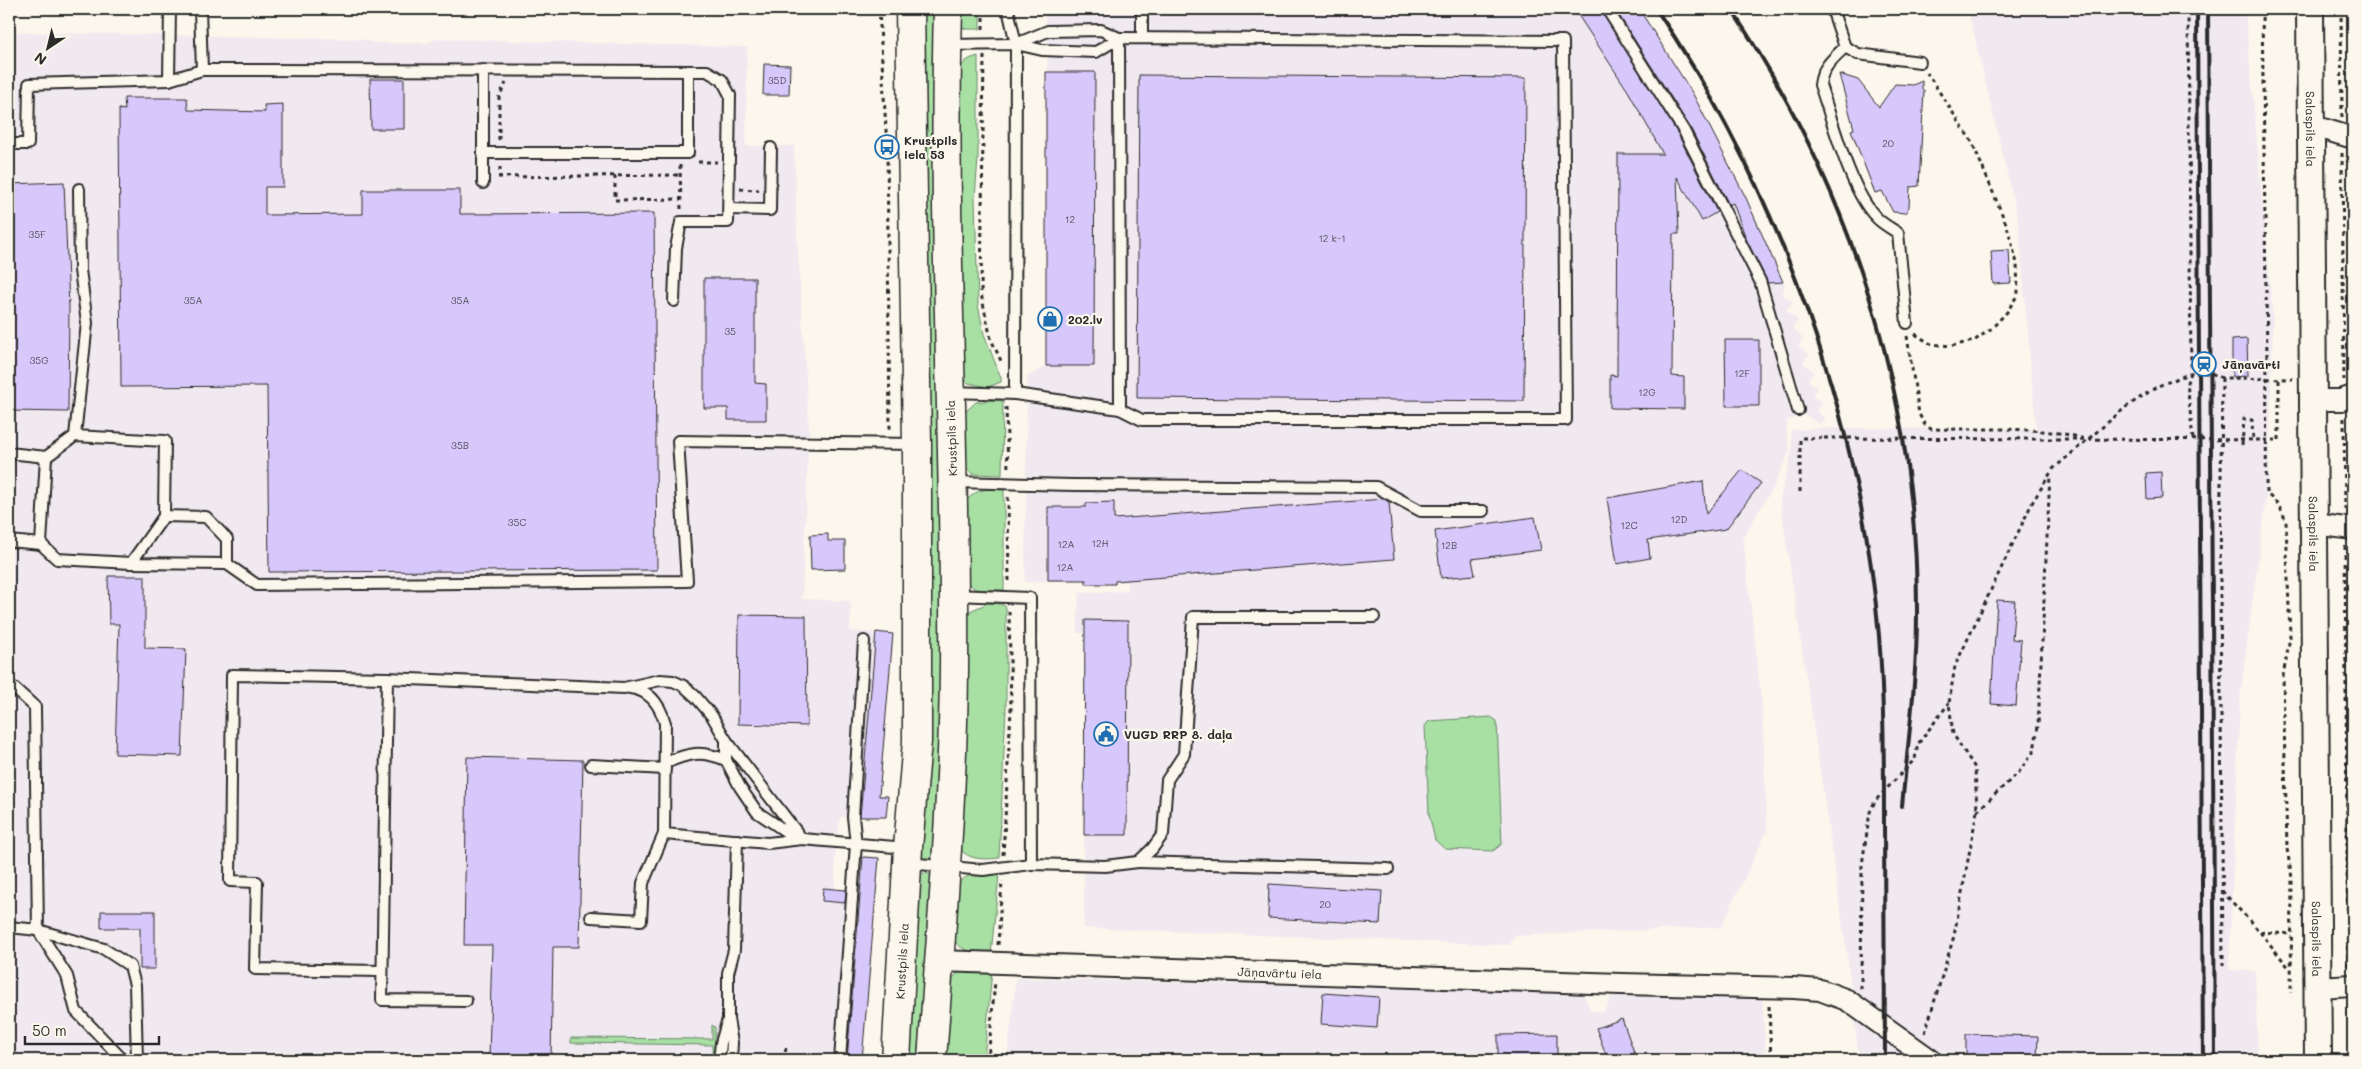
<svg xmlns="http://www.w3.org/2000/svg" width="2362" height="1069" viewBox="0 0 2362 1069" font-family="Mali,sans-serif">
	<rect width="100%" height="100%" fill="#fbf7ec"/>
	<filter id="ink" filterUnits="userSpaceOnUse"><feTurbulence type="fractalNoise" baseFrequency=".02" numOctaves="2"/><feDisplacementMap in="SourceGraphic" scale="10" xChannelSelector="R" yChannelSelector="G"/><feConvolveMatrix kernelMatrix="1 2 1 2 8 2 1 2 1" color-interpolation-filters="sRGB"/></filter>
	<g filter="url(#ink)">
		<g fill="#f0e9f0">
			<polygon points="1046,9 1639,9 1693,94 1746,198 1785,286 1781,294 1793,302 1786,311 1798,320 1792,329 1803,338 1798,346 1809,354 1803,363 1814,372 1808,380 1817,387 1812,395 1822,403 1816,411 1825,418 1820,425 1806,415 1787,420 1787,437 1790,450 1774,486 1743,537 1762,705 1767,831 1721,927 1514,936 1509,945 1084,928 1084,835 1127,835 1128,621 1085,620 1085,633 1077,633 1079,593 1128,591 1126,580 1115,584 1086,584 1085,580 1025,582 1027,377 1046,366 1048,31 1045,26"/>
			<polygon points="1968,9 2245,9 2273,320 2269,476 2240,698 2229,970 2255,971 2258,1060 1859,1060 1847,954 1780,499 1792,451 1791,430 1822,428 2036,429 2018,219"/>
			<polygon points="9,32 363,39 373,43 426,43 437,39 747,47 746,146 794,146 797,234 809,429 802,599 851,601 850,631 893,634 879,795 888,796 886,817 840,817 835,856 835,889 860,893 863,857 879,858 862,1060 9,1060"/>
			<polygon points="1016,978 1583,993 1590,1010 1604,1012 1611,996 1762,993 1766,1060 1007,1060"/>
		</g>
		<g fill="#a8e0a4" stroke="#6a8668">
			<polygon points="920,9 935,9 943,723 935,861 921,860"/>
			<polygon points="957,9 980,9 980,29 965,29 960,24"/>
			<path d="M978 56V158L975 198 978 305 984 334 1001 378V382L988 387 968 383 963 377 958 72C963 62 967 59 978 56Z"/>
			<polygon points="994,400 1003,401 1002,475 972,474 962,462 963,414 976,402"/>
			<path d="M991 489 1004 490V590H977L966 582 965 503C972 493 978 490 991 489Z"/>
			<path d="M988 603 1001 604 1006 607V708L999 858C981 860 965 860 956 843L965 618 970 611Z"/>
			<polygon points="1491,717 1497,721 1502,844 1493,851 1445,849 1435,840 1429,814 1425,726 1429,721"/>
			<polygon points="921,873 931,874 934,879 920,1060 907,1060 918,877"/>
			<path d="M976 874 999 875 991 954C981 952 967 953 958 945 949 937 951 892 959 883 964 877 969 876 976 874Z"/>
			<polygon points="968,968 992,970 984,1060 942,1060 951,980 958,973"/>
			<polygon points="712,1025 715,1027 715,1056 712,1058 712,1045 571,1043 571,1038 712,1039"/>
		</g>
		<g fill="#d6c8fa" stroke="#2b2b2b">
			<polygon points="1574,9 1600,9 1678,134 1717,212 1702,221 1677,177 1679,234 1673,234 1672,376 1684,377 1684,409 1610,408 1610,375 1617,376 1618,154 1663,154 1628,91"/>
			<polygon points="1615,9 1639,9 1693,94 1746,198 1783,282 1768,283 1747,241 1733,203 1729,205 1690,127"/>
			<polygon points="764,64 790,65 789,95 763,95"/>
			<polygon points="1046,72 1095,72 1094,366 1046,366"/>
			<polygon points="1839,74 1858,80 1879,107 1895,84 1913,85 1922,81 1922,90 1924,90 1919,186 1910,187 1909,207 1905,213 1893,212 1882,191 1875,193 1851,130 1854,129"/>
			<polygon points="1139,75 1526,78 1524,401 1137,398"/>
			<polygon points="370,79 404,79 404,129 371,129"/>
			<polygon points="124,98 187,98 188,110 265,112 264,105 283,104 283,187 265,187 265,215 363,214 363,190 460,190 460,214 654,213 657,570 269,572 267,386 121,387 119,109 125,110"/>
			<polygon points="64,182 69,308 68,412 9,411 9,184"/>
			<polygon points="2009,250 2011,283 1993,284 1991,251"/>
			<polygon points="704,278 755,278 755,383 766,384 766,420 728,420 728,408 704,408"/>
			<polygon points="2247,339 2248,376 2232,377 2232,340"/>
			<polygon points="1725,340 1759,340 1759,406 1726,406"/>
			<polygon points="1742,470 1761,483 1726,529 1648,540 1650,558 1617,564 1607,498 1703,481 1706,514"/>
			<polygon points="2161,472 2162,498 2147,499 2146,473"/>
			<polygon points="1384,499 1389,502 1394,559 1115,581 1115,584 1086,584 1086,580 1048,580 1048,507 1086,507 1086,503 1114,502 1114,519"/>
			<polygon points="1535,517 1541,550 1472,559 1475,575 1441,578 1435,531"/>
			<polygon points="828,534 828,541 845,541 845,569 811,570 810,535"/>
			<polygon points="108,576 145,576 145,648 186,649 182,756 115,754 119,624 109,624"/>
			<polygon points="1997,600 2015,601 2012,639 2021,640 2016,706 1991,704"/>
			<polygon points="739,615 806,616 807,726 738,724"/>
			<polygon points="1085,620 1128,621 1127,835 1084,835"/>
			<polygon points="876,632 893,634 879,796 888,796 886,817 860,817"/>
			<polygon points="467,757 583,760 579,947 553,947 551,1060 489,1060 492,945 464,945"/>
			<polygon points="863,857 879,858 862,1060 847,1060"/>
			<polygon points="1269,884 1382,891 1380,924 1268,918"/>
			<polygon points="823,888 846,890 845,903 822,901"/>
			<polygon points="101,911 155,911 155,969 140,969 140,928 101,928"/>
			<polygon points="1323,993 1379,997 1377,1028 1321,1024"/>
			<polygon points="1622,1019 1637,1060 1608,1060 1596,1028"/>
			<polygon points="1557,1034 1557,1060 1498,1060 1498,1035"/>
			<polygon points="1966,1034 2038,1036 2037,1060 1966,1060"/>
		</g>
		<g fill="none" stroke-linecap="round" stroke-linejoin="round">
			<g stroke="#2b2b2b" stroke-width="14">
				<g id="service">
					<polyline points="200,9 202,70 707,71 722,80 730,95 728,222 681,222 676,248 674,301"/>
					<polyline points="1008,9 1016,44 1015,394"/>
					<polyline points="1142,9 1142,38"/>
					<polyline points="1607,9 1684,131 1760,281 1798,410"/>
					<polyline points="1832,9 1845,47 1858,54 1920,62"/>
					<polygon points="1119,38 1563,41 1566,420 1142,420 1120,409"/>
					<polyline points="1016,44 1048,31 1101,30 1119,38"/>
					<polyline points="948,45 1016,44 1042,50 1096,52 1119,38"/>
					<path d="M1845 47C1833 59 1822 67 1820 85 1832 119 1851 193 1876 217 1882 224 1891 228 1898 233L1907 323"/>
					<polyline points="483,70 483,183"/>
					<polyline points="169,80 202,70"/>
					<polyline points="9,144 28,144 29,84 169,80 170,9"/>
					<polyline points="483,153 688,153 688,71"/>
					<polyline points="729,209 770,210 771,148"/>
					<polyline points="952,392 1015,394 1120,409"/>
					<polyline points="75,436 87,323 80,270 79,189"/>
					<polyline points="9,453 46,457 41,544 57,559 131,563 227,564 257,585 687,581 678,441 916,444"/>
					<polyline points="46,457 75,436 165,441 164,516 206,517 227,539 227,564"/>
					<polyline points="953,482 1073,485 1376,487 1421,511 1483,511"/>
					<polyline points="9,541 41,544"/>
					<polyline points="131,563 164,516"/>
					<polyline points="387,678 382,1000 466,1001"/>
					<polyline points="9,688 14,688 35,707 38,930 67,976 76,1011 123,1060"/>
					<path d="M630 688C650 690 660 705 665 723L664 834 768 843 802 839 906 848"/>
					<polyline points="726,740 726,760 740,787 757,812 791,835 800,838"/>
					<path d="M665 763C689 753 701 750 726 760"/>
					<polyline points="591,765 665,769"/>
					<polyline points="1138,862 1388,869"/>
					<polyline points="908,863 983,870 1031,864 1030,598 955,595"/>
					<polyline points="1031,864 1105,866 1138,862 1152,849 1163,834 1167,780 1184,754 1193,617 1374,617"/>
					<polyline points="591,917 641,920 643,883 664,834"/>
					<polyline points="9,927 38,930 104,949 130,966 135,985 137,1060"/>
					<polyline points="382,971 255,969 257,882 230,881 232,675 387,678 624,688 660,680 673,681 684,686 696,697 712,716 726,740 802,839"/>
					<polyline points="719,1060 721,1043 727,1022"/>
					<polyline points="731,1060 732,1043 728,1019 728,973 734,950 737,840"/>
					<polyline points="840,1060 856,844 853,817 864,641"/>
				</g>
			</g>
			<g stroke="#2b2b2b" stroke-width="24">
				<g id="minor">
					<polyline points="2310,125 2353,138"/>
					<polyline points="2312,400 2341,400 2353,396"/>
					<polyline points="2315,524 2353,529"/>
					<path id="s1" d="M939 961 1621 984 1794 988 1820 990 1847 1000 1931 1060"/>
					<polyline points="2318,987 2353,985"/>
				</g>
			</g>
			<g stroke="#2b2b2b" stroke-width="30">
				<g id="tertiary">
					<path id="s2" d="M2310 9 2318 1060"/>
				</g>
			</g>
			<g stroke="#2b2b2b" stroke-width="31">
				<g id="secondary">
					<path id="s3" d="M896 1060 908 848 917 741V444L910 9"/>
					<path d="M932 1060C941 930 953 800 954 670 956 449 942 229 948 9"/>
				</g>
			</g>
			<g stroke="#2b2b2b" stroke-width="3" stroke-dasharray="4 4" stroke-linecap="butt">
				<polyline points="576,9 879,11"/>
				<polyline points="879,9 887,147 890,430"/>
				<polyline points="983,9 983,32"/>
				<polyline points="2262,9 2267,359 2266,493 2279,505 2286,521 2290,637 2283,676 2287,849 2292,878 2291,993"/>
				<polyline points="2341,9 2342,117"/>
				<polyline points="984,56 981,294 991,339 1001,361"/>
				<polyline points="499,140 499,96 506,83"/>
				<polyline points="2342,153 2344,380"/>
				<polyline points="698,162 717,162"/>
				<polyline points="680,165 681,209"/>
				<polyline points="500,167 500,177"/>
				<polyline points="615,176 615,200 681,199"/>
				<polyline points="498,177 680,175"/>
				<polyline points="740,189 759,190"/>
				<polyline points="1915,334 1931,344 1951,346 1974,341 1992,328 2007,312 2018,294 2017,263 2007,226 1972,142 1927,73"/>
				<path d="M1907 336 1919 414 1925 425 1931 429C1975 430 2047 425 2087 440"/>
				<polyline points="2222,378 2220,585 2223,965"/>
				<polyline points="1006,407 1008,470"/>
				<polyline points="2344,418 2345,510"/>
				<polyline points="2193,439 2187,382 2191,373 2211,373 2222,378 2293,379"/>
				<polyline points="2279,440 2279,379"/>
				<polyline points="2344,444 2353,442"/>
				<polyline points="2242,445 2244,419 2252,420 2253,440"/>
				<polyline points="1800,492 1800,438 1824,438"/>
				<polyline points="1008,497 1009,585"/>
				<polyline points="2345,546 2348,967"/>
				<polyline points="2346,643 2353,644"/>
				<polyline points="2347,789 2353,789"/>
				<polyline points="1977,811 2019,772 2034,751 2038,726 2050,475"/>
				<polyline points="1003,855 1011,710 1009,609"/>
				<polyline points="2222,891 2260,932 2290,969"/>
				<polyline points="2260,932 2292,934"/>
				<polyline points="998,945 1002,881"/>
				<polyline points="1861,989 1862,865 1870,812 1875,801 1915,759 1918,744 1949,703"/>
				<polyline points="2349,1003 2349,1060"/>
				<polyline points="1769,1006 1771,1060"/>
				<polyline points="1925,1033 1954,936 1977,811 1975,768 1953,734 1949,703 1955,666 2032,503 2053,469 2126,407 2158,386 2191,373 2188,9"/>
				<polyline points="785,1060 786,1044"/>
				<polyline points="988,1060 995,981"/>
			</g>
			<use href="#service" stroke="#fbf7ec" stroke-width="10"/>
			<use href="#minor" stroke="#fbf7ec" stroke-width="20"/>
			<use href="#tertiary" stroke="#fbf7ec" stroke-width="26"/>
			<use href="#secondary" stroke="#fbf7ec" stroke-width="28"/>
			<g stroke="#2b2b2b" stroke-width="4">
				<path d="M1656 9C1778 187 1861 421 1879 636 1884 698 1884 761 1884 823 1884 902 1885 981 1885 1060"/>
				<path d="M1731 9C1851 188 1918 397 1917 614 1917 678 1908 742 1902 806"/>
				<polyline points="2197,9 2203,1060"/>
				<polyline points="2208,9 2215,1060"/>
			</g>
			<polyline stroke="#2b2b2b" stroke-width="3" stroke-dasharray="4 4" stroke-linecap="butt" points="1824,438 2279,440"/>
		</g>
	</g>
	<defs>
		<g id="bus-ring" transform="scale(1.25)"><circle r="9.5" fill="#fbf7ec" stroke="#1f6fb2" stroke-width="1.5"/><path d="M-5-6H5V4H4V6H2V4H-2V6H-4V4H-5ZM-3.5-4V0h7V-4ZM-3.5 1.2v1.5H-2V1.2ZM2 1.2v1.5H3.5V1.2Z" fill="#1f6fb2"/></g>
		<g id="shop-ring" transform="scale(1.25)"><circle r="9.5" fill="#fbf7ec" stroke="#1f6fb2" stroke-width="1.5"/><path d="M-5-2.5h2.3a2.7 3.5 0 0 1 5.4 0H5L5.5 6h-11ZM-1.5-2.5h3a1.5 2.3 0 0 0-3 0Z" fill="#1f6fb2"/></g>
		<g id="station-ring" transform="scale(1.25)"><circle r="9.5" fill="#fbf7ec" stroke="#1f6fb2" stroke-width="1.5"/><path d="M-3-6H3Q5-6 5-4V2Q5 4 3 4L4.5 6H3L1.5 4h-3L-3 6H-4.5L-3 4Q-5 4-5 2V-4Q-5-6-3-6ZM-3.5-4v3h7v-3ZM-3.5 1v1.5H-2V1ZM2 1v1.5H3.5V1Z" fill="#1f6fb2"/></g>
		<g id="civic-ring" transform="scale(1.25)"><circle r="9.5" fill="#fbf7ec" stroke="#1f6fb2" stroke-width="1.5"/><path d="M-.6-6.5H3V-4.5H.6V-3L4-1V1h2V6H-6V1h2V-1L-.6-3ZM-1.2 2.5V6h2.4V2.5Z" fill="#1f6fb2"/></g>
	</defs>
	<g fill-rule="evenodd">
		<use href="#bus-ring" x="887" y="147"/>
		<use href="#shop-ring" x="1050" y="319"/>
		<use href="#station-ring" x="2204" y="364"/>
		<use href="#civic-ring" x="1106" y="734"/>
	</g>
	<g text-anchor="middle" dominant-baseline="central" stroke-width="4.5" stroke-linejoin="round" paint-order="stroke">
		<g font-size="10" fill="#56525f">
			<text x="777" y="80">35D</text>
			<text x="1888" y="143">20</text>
			<text x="1070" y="219">12</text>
			<text x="37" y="234">35F</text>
			<text x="1332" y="238">12 k-1</text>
			<text x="193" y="300">35A</text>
			<text x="460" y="300">35A</text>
			<text x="730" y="331">35</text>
			<text x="39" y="360">35G</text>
			<text x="1742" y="373">12F</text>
			<text x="1647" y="392">12G</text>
			<text x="460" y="445">35B</text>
			<text x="1679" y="519">12D</text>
			<text x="517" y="522">35C</text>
			<text x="1629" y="525">12C</text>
			<text x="1100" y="543">12H</text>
			<text x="1066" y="544">12A</text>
			<text x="1449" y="545">12B</text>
			<text x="1065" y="567">12A</text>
			<text x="1325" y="904">20</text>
		</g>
		<g font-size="12" fill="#2b2b2b" stroke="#fbf7ec">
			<text stroke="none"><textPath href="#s2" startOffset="120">Salaspils iela</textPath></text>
			<text transform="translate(951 438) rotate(-92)">Krustpils iela</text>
			<text stroke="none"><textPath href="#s2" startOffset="525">Salaspils iela</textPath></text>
			<text stroke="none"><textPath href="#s2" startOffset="930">Salaspils iela</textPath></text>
			<text stroke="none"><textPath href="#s3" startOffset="99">Krustpils iela</textPath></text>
			<text stroke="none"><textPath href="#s1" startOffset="341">Jāņavārtu iela</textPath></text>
		</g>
		<g font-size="12" font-weight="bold" fill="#2b2b2b" stroke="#fbf7ec" text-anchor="start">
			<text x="904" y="140">Krustpils<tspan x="904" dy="14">iela 53</tspan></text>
			<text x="1068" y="319">202.lv</text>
			<text x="2222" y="364">Jāņavārti</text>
			<text x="1124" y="734">VUGD RRP 8. daļa</text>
		</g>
	</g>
	<rect width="2362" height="1069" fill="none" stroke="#fbf7ec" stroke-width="30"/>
	<rect x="15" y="15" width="2332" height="1039" fill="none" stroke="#2b2b2b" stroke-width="2" filter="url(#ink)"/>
	<g transform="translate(48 48) rotate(215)" stroke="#fbf7ec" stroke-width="4" paint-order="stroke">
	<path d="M0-4L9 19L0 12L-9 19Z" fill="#2b2b2b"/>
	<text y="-8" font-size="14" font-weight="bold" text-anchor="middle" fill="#2b2b2b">N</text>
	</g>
	<path d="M25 1036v8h134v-8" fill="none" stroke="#2b2b2b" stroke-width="2.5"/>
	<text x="32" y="1036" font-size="15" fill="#2b2b2b" stroke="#fbf7ec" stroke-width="4" paint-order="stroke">50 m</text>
</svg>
